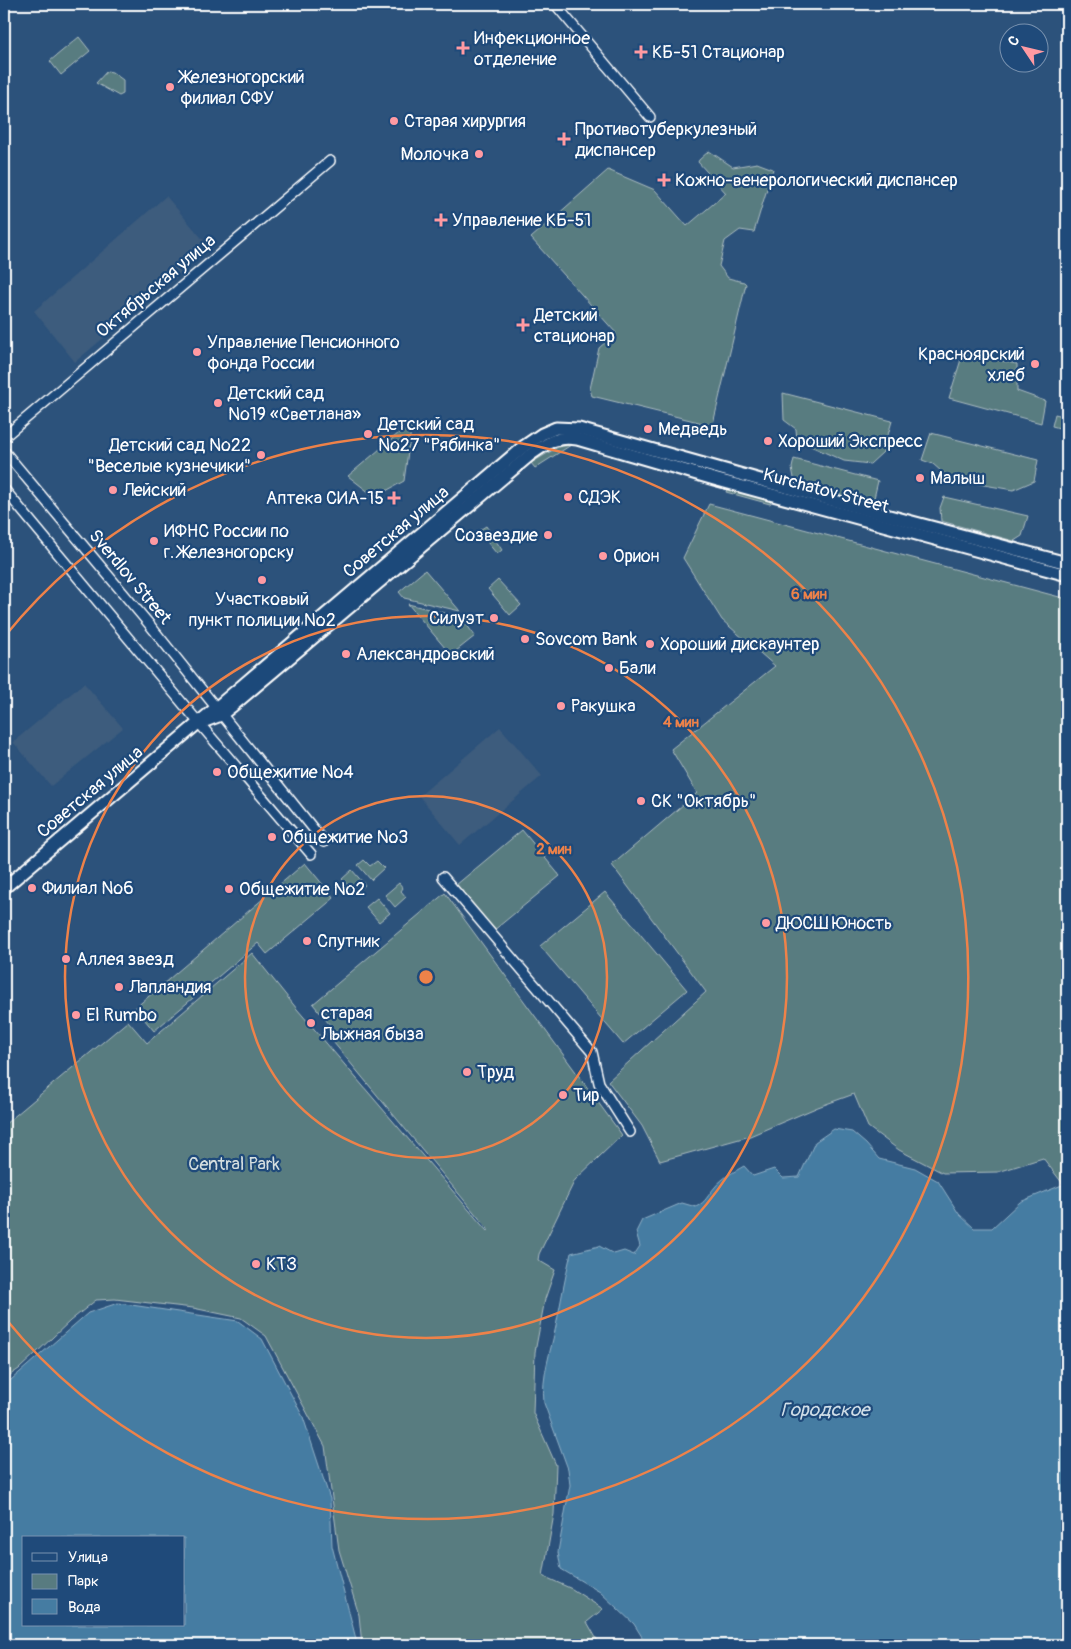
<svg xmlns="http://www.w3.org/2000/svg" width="1071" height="1649" viewBox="0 0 1071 1649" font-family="Pangolin,sans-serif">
	<rect width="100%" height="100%" fill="#2c527b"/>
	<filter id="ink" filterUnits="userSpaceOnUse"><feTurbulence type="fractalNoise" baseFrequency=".02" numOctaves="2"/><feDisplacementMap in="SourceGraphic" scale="10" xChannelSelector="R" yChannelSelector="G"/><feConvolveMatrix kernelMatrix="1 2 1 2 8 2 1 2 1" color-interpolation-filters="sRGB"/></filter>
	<g filter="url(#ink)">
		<g fill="#3c5b7d">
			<polygon points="166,196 206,243 205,253 75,362 34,311"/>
			<polygon points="84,683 123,728 51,786 13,742"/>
			<polygon points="500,727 542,776 460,845 419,796"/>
		</g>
		<g fill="#587b80" stroke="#acbdc0">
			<polygon points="79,37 90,51 61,75 50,61"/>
			<polygon points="107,71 112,72 123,80 123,94 119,96 96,83"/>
			<polygon points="709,151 733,167 757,163 773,169 754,232 740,230 725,241 719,266 728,278 744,282 746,284 713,424 711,425 592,396 590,389 599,348 616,333 531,238 608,170 655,190 687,226 726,193 698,162 699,160"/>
			<polygon points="963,353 1017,364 1017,391 1045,401 1041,423 949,398"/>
			<polygon points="783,393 892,421 883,452 870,464 844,461 797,440 796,429 784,420"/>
			<polygon points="1055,414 1067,417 1067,430 1052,426"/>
			<polygon points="412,422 404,481 375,497 348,476"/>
			<polygon points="931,433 1038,460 1034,481 1013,490 950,479 933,464 922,460"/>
			<polygon points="571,445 535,468 531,463 558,447"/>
			<polygon points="794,459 878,481 874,498 866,502 805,485 794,478 792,468"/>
			<polygon points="728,486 772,497 770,504 726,492"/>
			<polygon points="944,497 1028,516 1022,536 1014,541 941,521 940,508"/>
			<polygon points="709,504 1067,599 1067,1183 1063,1184 1043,1158 998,1172 943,1173 899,1150 868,1127 854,1094 818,1107 750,1136 660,1161 642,1126 608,1081 706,992 612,865 697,793 671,749 775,666 722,620 683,558"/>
			<polygon points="486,526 502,550 497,554 478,531"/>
			<polygon points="425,570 460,611 404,598 399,592"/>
			<polygon points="498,580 521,605 510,615 488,589"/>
			<polygon points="330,602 332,605 226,694 226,692 247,672"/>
			<polygon points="408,604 461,617 475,636 451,655"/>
			<polygon points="522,830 560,876 493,931 456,885"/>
			<polygon points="364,860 370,866 377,861 384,868 371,880 358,865"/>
			<polygon points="305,863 334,898 267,954 258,943 154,1031 135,1008"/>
			<polygon points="352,870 365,885 355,894 342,879"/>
			<polygon points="399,883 403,888 401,891 406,897 395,907 385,895"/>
			<polygon points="605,892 687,990 623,1044 540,946"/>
			<polygon points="445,893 622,1135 575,1180 539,1254 538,1260 555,1270 545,1299 535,1352 533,1413 556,1465 554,1514 543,1576 572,1589 603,1609 587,1622 600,1645 362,1645 359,1615 339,1550 325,1446 266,1336 241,1318 193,1308 115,1299 96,1300 70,1321 19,1369 4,1379 4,1125 128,1021 147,1043 252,953 297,1009 487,1231 488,1229 324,1031 330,1025 313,1004"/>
			<polygon points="377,898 390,913 379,922 366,907"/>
		</g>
		<g fill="#457ca2" stroke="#8fb0c7" fill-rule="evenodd">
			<path d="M834 1129 852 1132 866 1144 879 1159 915 1168 938 1181 959 1214 974 1228H992L1020 1202 1067 1183V1645H647L634 1624 600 1592 561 1569 558 1552 570 1485 568 1469 544 1403C541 1377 551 1351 556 1326 561 1302 565 1277 571 1253L599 1246 614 1254 624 1251 634 1255 640 1246 636 1232 642 1220 682 1203 696 1207C707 1201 707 1196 715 1187 723 1177 734 1172 744 1166L753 1176 774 1169 783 1178 799 1177 815 1142Z"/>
			<path d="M118 1303 238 1321 262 1339 303 1417 330 1499 332 1546 356 1639 355 1645H4V1386L88 1313ZM24 1538H184V1625H24Z"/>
		</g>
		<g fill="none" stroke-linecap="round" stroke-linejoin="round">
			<g stroke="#fff" stroke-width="12">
				<g id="minor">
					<polyline points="555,4 650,117"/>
					<polyline points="4,437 330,161"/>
					<polyline points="4,451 149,624 324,842"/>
					<polyline points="4,489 199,723 311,854"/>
					<polyline points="443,877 592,1052 599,1083 630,1132"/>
				</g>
			</g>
			<g stroke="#fff" stroke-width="15">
				<g id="major">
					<path d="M205 721 221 715 231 707 530 455C548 443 554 436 577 439L714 479 1067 575"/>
					<polyline points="4,888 523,447 542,434 556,428 579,429 878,513 1067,563"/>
				</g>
			</g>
			<use href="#minor" stroke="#1f4a7a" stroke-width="9"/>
			<use href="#major" stroke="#1f4a7a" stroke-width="11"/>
		</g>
	</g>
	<g fill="none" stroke="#ee8249" stroke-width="2.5">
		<circle cx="426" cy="977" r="181"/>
		<circle cx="426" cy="977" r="361"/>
		<path d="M5 636A542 542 0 1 1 5 1318"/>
	</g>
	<g fill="#ff9aa2" stroke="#1f4a7a" stroke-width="2">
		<path d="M460.5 40.5h5v5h5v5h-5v5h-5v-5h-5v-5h5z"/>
		<path d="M638.5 44.5h5v5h5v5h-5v5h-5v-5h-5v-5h5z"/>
		<circle cx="170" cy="87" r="5"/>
		<circle cx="394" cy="121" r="5"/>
		<path d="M561.5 131.5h5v5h5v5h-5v5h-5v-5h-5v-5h5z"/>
		<circle cx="479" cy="154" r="5"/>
		<path d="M661.5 172.5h5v5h5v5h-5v5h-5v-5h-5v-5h5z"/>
		<path d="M438.5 212.5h5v5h5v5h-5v5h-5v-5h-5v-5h5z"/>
		<path d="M520.5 317.5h5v5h5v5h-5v5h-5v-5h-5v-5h5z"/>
		<circle cx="197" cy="352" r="5"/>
		<circle cx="1035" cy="364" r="5"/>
		<circle cx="218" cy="403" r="5"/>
		<circle cx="648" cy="429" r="5"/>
		<circle cx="368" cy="434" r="5"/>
		<circle cx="768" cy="441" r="5"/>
		<circle cx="261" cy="455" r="5"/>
		<circle cx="920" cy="478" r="5"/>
		<circle cx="113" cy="490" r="5"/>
		<circle cx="568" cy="497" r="5"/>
		<path d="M391.5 490.5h5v5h5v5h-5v5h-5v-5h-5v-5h5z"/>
		<circle cx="548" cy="535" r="5"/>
		<circle cx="154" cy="541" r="5"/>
		<circle cx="603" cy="556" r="5"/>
		<circle cx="262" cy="580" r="5"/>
		<circle cx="494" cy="618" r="5"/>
		<circle cx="525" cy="639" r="5"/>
		<circle cx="650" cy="644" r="5"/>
		<circle cx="346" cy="654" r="5"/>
		<circle cx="609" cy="668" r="5"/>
		<circle cx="561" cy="706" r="5"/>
		<circle cx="217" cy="772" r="5"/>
		<circle cx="641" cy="801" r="5"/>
		<circle cx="272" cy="837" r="5"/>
		<circle cx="32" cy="888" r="5"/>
		<circle cx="229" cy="889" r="5"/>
		<circle cx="766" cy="923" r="5"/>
		<circle cx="307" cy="941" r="5"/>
		<circle cx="66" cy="959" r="5"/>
		<circle cx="119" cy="987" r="5"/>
		<circle cx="76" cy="1015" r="5"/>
		<circle cx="311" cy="1023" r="5"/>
		<circle cx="467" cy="1072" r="5"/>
		<circle cx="563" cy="1095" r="5"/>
		<circle cx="256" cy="1264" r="5"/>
	</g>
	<g text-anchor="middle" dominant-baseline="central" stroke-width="4.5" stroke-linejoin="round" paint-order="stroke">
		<g font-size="18" fill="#fff" stroke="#1f4a7a" text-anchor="start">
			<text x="474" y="38">Инфекционное<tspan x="474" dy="21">отделение</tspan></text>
			<text x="652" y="52">КБ-51 Стационар</text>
			<text x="180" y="77">Железногорский<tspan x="180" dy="21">филиал СФУ</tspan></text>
			<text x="404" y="121">Старая хирургия</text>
			<text x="575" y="129">Противотуберкулезный<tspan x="575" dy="21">диспансер</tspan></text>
			<text x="469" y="154" text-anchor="end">Молочка</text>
			<text x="675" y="180">Кожно-венерологический диспансер</text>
			<text x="452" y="220">Управление КБ-51</text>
			<text x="534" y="315">Детский<tspan x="534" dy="21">стационар</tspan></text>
			<text x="207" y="342">Управление Пенсионного<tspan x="207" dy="21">фонда России</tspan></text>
			<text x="1025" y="354" text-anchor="end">Красноярский<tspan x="1025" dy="21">хлеб</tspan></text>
			<text x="228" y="393">Детский сад<tspan x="228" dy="21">№19 «Светлана»</tspan></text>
			<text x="378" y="424">Детский сад<tspan x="378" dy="21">№27 "Рябинка"</tspan></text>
			<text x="658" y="429">Медведь</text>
			<text x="778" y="441">Хороший Экспресс</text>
			<text x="251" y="445" text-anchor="end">Детский сад №22<tspan x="251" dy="21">"Веселые кузнечики"</tspan></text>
			<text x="930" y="478">Малыш</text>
			<text x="123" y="490">Лейский</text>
			<text x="578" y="497">СДЭК</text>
			<text x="384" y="498" text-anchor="end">Аптека СИА-15</text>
			<text x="164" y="531">ИФНС России по<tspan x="164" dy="21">г. Железногорску</tspan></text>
			<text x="538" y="535" text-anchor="end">Созвездие</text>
			<text x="613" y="556">Орион</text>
			<text x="262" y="599" text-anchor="middle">Участковый<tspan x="262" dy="21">пункт полиции №2</tspan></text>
			<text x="484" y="618" text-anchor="end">Силуэт</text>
			<text x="535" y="639">Sovcom Bank</text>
			<text x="660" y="644">Хороший дискаунтер</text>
			<text x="356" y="654">Александровский</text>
			<text x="619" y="668">Бали</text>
			<text x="571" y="706">Ракушка</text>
			<text x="227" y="772">Общежитие №4</text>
			<text x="651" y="801">СК "Октябрь"</text>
			<text x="282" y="837">Общежитие №3</text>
			<text x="42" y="888">Филиал №6</text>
			<text x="239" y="889">Общежитие №2</text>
			<text x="776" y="923">ДЮСШ Юность</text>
			<text x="317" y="941">Спутник</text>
			<text x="76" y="959">Аллея звезд</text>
			<text x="129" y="987">Лапландия</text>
			<text x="321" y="1013">старая<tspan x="321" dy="21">Лыжная быза</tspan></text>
			<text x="86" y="1015">El Rumbo</text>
			<text x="477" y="1072">Труд</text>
			<text x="573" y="1095">Тир</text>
			<text x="266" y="1264">КТЗ</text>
		</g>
		<g font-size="18" fill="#fff" stroke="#1f4a7a">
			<text transform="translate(156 286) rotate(-40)">Октябрьская улица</text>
			<text transform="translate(826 491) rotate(15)">Kurchatov Street</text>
			<text transform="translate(396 532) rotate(-40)">Советская улица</text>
			<text transform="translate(130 577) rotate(50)">Sverdlov Street</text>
			<text transform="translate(90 792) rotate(-40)">Советская улица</text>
		</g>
		<g font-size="18" fill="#d5dedf" stroke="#1f4a7a">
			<text x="234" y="1164">Central Park</text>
		</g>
		<g font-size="19" font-style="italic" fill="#d0dee8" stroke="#1f4a7a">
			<text x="825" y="1410">Городское</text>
		</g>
	</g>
	<circle cx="426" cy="977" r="8" fill="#ee8249" stroke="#1f4a7a" stroke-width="2.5"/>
	<g font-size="15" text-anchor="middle" font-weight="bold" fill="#ee8249" stroke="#1f4a7a" stroke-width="4.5" stroke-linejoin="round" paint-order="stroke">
		<text x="809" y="599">6 мин</text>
		<text x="681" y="727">4 мин</text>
		<text x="554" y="854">2 мин</text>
	</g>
	<rect width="1071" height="1649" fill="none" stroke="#1f4a7a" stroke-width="20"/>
	<rect x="10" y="10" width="1051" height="1629" fill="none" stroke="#fff" stroke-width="2" filter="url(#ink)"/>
	<rect x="22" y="1536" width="162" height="90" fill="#1f4a7a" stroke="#7992af"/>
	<rect x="32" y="1553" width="25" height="8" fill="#1f4a7a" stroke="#7992af"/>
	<text x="68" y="1562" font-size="15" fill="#ffffff">Улица</text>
	<rect x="32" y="1574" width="25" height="15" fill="#587b80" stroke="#7992af"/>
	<text x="68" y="1586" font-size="15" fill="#ffffff">Парк</text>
	<rect x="32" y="1599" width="25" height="15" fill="#457ca2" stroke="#7992af"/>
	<text x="68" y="1612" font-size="15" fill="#ffffff">Вода</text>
	<g transform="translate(1024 48) rotate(305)"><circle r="24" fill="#1f4a7a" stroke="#7992af"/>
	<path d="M0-4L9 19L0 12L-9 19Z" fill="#ff9aa2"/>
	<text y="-8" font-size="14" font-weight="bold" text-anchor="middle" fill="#ffffff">С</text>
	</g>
</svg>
